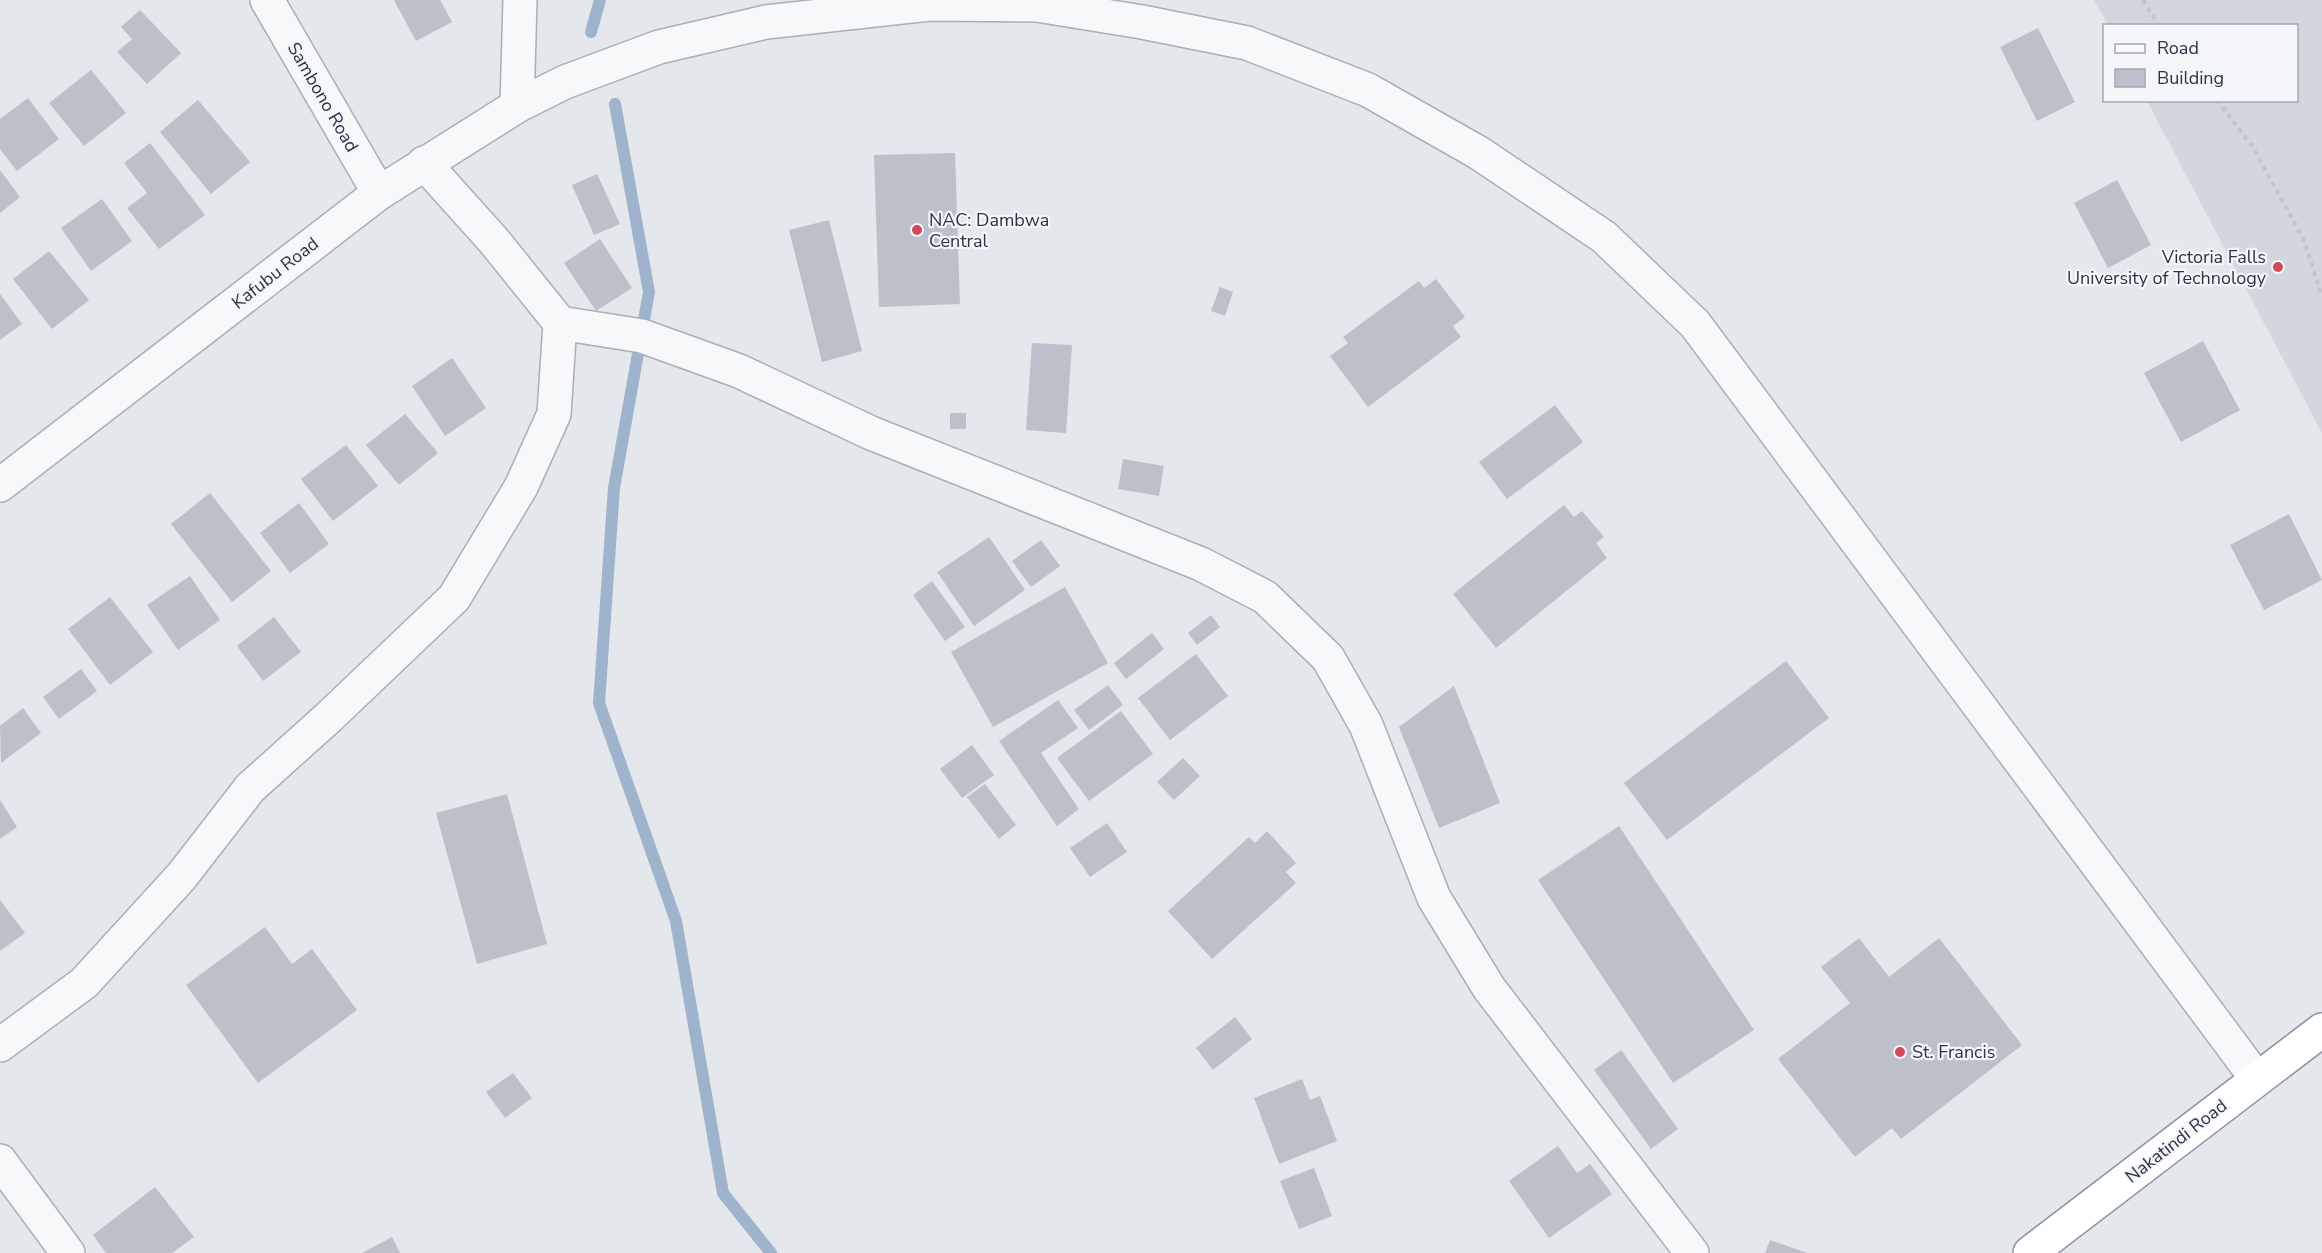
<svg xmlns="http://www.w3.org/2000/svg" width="2322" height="1253" viewBox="0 0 2322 1253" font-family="'Nunito Sans',sans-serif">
	<rect width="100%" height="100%" fill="#e4e7ec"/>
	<polygon fill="#d2d6de" points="2094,0 2322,0 2322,433 2147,101 2296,100 2296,26 2108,25"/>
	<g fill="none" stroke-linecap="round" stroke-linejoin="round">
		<g stroke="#9fb4cc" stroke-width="12">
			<polyline points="591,32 600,0"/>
			<polyline points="615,104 649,292 614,488 599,703 676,921 723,1193 771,1253"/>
		</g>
	</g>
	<g fill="#bbc0ca">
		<polygon points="394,0 440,0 452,22 416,41"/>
		<polygon points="140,10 181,53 147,84 117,52 132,39 121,27"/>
		<polygon points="2038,28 2075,102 2037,121 2000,47"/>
		<polygon points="91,70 126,113 84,146 49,103"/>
		<polygon points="28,98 59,139 17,171 0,149 0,119"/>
		<polygon points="198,100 250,162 211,194 160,132"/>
		<polygon points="150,143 205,215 159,249 127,208 147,193 124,163"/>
		<polygon points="955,153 960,304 879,307 874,155"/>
		<polygon points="0,170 20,197 0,213"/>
		<polygon points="597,174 620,224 594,235 572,185"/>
		<polygon points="2117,180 2151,245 2108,268 2074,203"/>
		<polygon points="102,199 132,241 91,271 61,228"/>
		<polygon points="829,220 862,351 822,362 789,230"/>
		<polygon points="600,239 632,288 596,311 564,263"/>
		<polygon points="49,251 89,300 52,329 13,279"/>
		<polygon points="1436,279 1465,317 1453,326 1461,337 1368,407 1330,356 1348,343 1343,337 1419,281 1424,288"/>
		<polygon points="1220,287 1233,292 1225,316 1211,311"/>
		<polygon points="0,294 22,324 0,340"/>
		<polygon points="2203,341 2240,410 2181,442 2144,373"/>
		<polygon points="1032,343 1072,345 1066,433 1026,430"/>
		<polygon points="452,358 486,408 445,436 412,386"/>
		<polygon points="1555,405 1583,442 1507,499 1479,462"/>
		<rect x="950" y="413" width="16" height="16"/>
		<polygon points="405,414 438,453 399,485 366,445"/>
		<polygon points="346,445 378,486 333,521 301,479"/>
		<polygon points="1123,459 1164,466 1159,496 1118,489"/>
		<polygon points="210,493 271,571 232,602 171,524"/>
		<polygon points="299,503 329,544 290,573 260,533"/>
		<polygon points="1564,505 1574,517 1582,511 1604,537 1596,543 1607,558 1496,648 1453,594"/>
		<polygon points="2289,514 2322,580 2264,610 2230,545"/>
		<polygon points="989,537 1025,590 974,626 937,572"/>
		<polygon points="1041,540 1060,566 1031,587 1012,561"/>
		<polygon points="190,576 220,620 178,650 147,605"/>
		<polygon points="932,581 965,627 945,641 913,595"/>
		<polygon points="1065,587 1108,663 993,727 951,652"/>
		<polygon points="110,597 153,652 110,685 68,629"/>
		<polygon points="1211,615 1220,627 1197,645 1188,633"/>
		<polygon points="274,617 301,652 263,681 237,646"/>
		<polygon points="1152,633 1164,649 1126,679 1114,663"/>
		<polygon points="1196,654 1228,696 1170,740 1138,698"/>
		<polygon points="1786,661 1829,718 1667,840 1624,783"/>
		<polygon points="81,669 97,691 59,719 43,697"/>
		<polygon points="1108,685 1123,705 1089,730 1074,710"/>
		<polygon points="1454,686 1500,803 1439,828 1399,727"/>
		<polygon points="1058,700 1078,728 1041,753 1079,809 1057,826 999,741"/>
		<polygon points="23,708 41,733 1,763 0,726"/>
		<polygon points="1121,711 1153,754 1089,801 1057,758"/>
		<polygon points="972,745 994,775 962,798 940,769"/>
		<polygon points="1183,758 1200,776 1174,800 1157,782"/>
		<polygon points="985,784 1016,825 999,839 967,797"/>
		<polygon points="507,794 547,944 477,964 436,813"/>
		<polygon points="0,800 17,827 0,839"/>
		<polygon points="1107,823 1127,852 1090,877 1070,848"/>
		<polygon points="1619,826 1754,1030 1673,1083 1538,880"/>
		<polygon points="1267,831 1296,863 1286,872 1296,883 1212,959 1168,911 1249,837 1255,843"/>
		<polygon points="0,900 25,933 0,951"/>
		<polygon points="265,927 292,964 312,949 357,1010 258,1083 186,985"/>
		<polygon points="1859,938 1889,977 1939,938 2022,1045 1901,1139 1892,1128 1855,1157 1778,1059 1850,1003 1821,967"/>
		<polygon points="1235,1017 1252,1039 1213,1070 1196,1048"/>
		<polygon points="1621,1050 1678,1129 1651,1149 1594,1070"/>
		<polygon points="513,1073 532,1098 505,1118 486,1092"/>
		<polygon points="1302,1079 1310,1100 1320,1096 1337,1141 1279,1164 1254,1098"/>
		<polygon points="1558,1146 1577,1173 1590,1164 1612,1194 1549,1238 1509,1181"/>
		<polygon points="1314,1168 1332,1216 1299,1229 1280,1181"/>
		<polygon points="155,1187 194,1237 172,1253 106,1253 93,1235"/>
		<polygon points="392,1237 400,1253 362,1253"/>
		<polygon points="1770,1240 1807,1253 1765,1253"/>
	</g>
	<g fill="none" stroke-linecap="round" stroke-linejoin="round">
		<g stroke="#a9aeb7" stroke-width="36">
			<g id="minor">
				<polyline points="267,0 379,193"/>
				<polyline points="517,106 520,0"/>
				<polyline points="560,323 642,336 739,371 871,433 1201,564 1265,597 1328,658 1366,725 1434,898 1489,988 1692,1253"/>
				<polyline points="0,485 379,193 517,106 565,82 659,47 766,22 929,4 1037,5 1142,22 1247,43 1368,90 1479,153 1604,237 1695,324 2257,1079"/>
				<polyline points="0,1045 84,983 181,877 250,788 329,717 454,598 521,487 554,414 560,323 494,241 424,163"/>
				<polyline points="0,1161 68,1253"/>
			</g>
		</g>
		<g stroke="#8b94a3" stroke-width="36">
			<polyline id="highway" points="2030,1253 2322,1030"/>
		</g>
		<g stroke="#c2c5cb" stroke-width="4" stroke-dasharray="4.5 4.5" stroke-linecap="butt">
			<polyline points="2143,0 2159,26"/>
			<polyline points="2217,100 2252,146 2303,238 2322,296"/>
		</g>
		<use href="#minor" stroke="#f7f8fa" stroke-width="33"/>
		<use href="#highway" stroke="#fff" stroke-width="33"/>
	</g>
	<g fill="#d1495b" stroke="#f4f6f9" stroke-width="2">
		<circle cx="917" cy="230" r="6"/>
		<circle cx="2278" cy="267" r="6"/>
		<circle cx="1900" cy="1052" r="6"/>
	</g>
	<g text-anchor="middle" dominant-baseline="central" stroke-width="4.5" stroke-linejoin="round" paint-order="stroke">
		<g font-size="18" fill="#2b3445" stroke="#f4f6f9">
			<text transform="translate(323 97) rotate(60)">Sambono Road</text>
			<text transform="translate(275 273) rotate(-38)">Kafubu Road</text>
			<text transform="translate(2176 1141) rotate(-38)">Nakatindi Road</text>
		</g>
		<g font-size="18" fill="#2b3445" stroke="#f4f6f9" text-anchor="start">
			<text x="929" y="220">NAC: Dambwa<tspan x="929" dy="21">Central</tspan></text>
			<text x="2266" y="257" text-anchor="end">Victoria Falls<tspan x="2266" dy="21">University of Technology</tspan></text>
			<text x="1912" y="1052">St. Francis</text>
		</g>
	</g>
	<rect x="2103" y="24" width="195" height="78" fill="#f4f6f9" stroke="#a4a8b1" stroke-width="1.5"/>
	<rect x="2115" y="44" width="30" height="9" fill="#f7f8fa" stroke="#a4a8b1" stroke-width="1.5"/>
	<text x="2157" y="54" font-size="18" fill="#2b3445">Road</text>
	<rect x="2115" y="69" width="30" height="18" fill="#bbc0ca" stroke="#a4a8b1" stroke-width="1.5"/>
	<text x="2157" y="84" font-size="18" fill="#2b3445">Building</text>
</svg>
